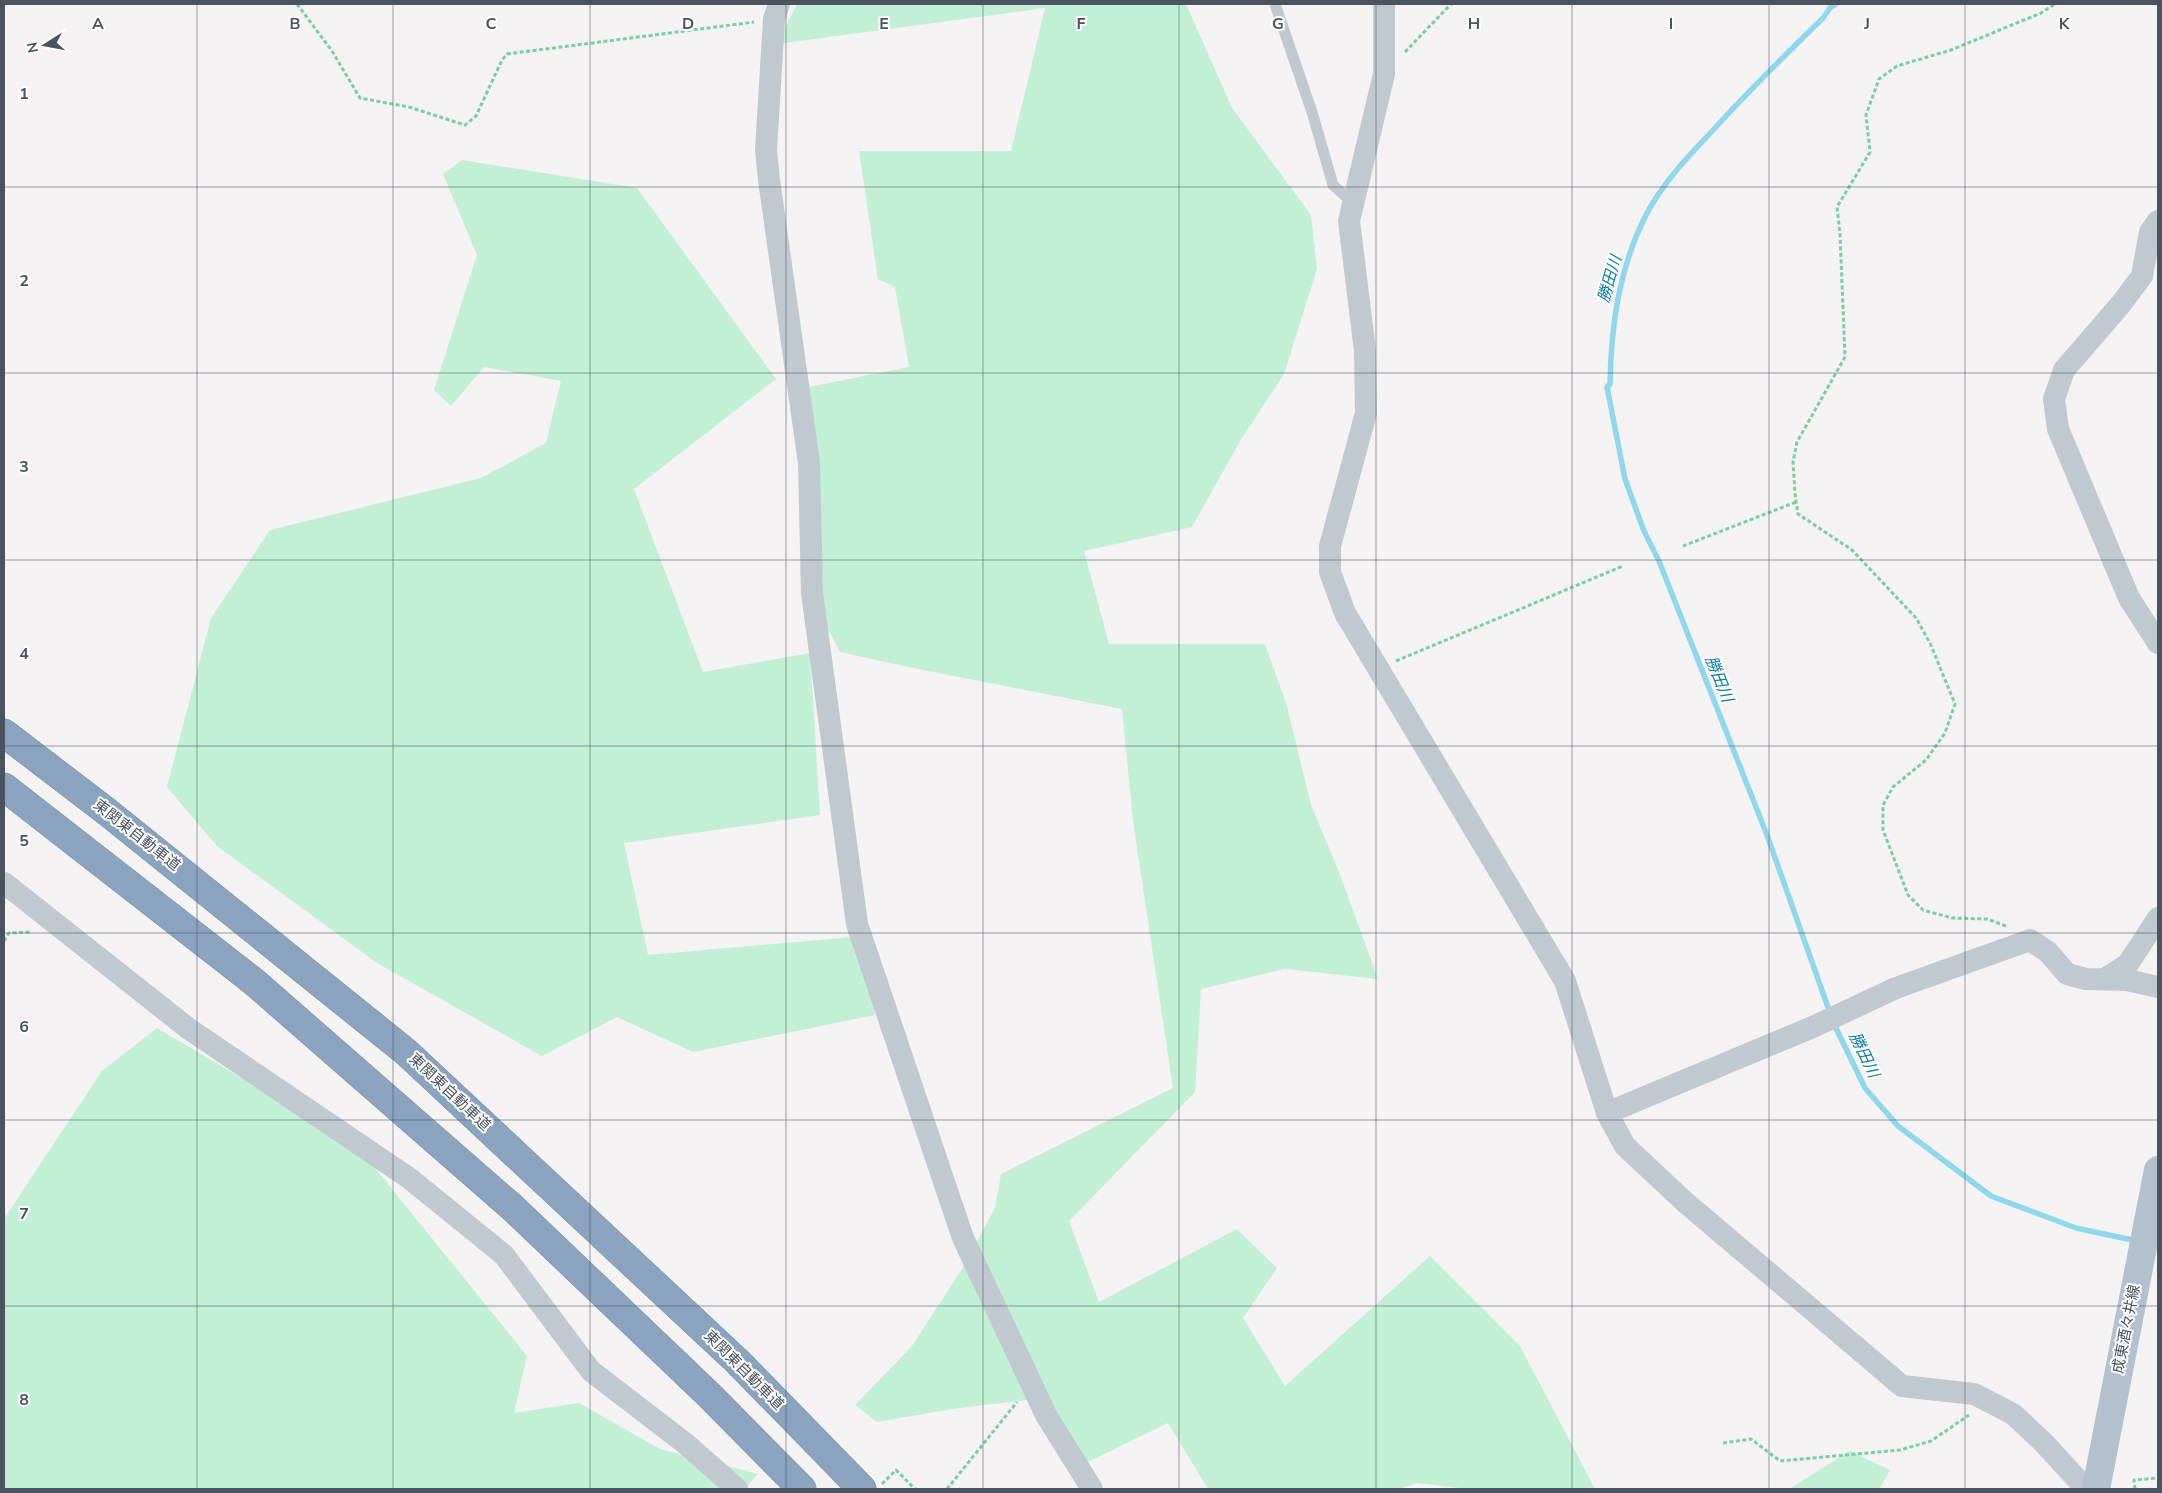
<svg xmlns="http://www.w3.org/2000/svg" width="2162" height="1493" viewBox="0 0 2162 1493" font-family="'Nunito Sans','Noto Sans JP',sans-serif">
	<rect width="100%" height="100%" fill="#f4f2f2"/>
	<g fill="#c1f0d4">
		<polygon points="797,4 1186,4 1232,108 1311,215 1317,269 1284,374 1240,441 1192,527 1084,551 1109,644 1265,644 1287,706 1311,805 1339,872 1378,979 1285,969 1201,989 1195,1092 1069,1221 1099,1302 1237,1229 1277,1268 1243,1318 1285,1386 1430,1256 1520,1346 1595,1489 1469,1489 1417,1483 1399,1489 1208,1489 1168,1423 1082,1465 1043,1398 952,1409 877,1422 855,1405 912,1346 962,1269 995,1208 1001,1174 1173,1088 1133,821 1122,709 918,669 840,652 817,609 799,389 909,367 895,287 878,279 859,151 1011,151 1045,8 777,44"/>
		<polygon points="462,160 637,188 776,379 634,489 703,672 810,653 820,815 624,843 648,955 865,936 875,1015 693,1052 617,1017 542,1056 377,963 217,846 167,787 211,618 270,530 481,478 546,443 561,381 484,367 451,406 434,390 477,255 443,174"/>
		<polygon points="157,1028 358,1147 527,1356 514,1413 579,1403 660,1449 758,1474 745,1489 4,1489 4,1219 102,1071"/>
		<polygon points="1850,1451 1890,1470 1879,1489 1789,1489"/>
	</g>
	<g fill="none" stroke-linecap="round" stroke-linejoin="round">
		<g stroke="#8fd7ed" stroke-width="5.5">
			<path d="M1830 1013 1767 835 1659 561 1644 531 1625 479 1607 387 1610 384C1611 325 1619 268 1646 215 1663 182 1689 156 1714 129 1749 91 1786 54 1823 18L1830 8 1836 4"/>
			<polyline points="1833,1022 1865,1088 1898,1126 1991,1196 2076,1228 2137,1241"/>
		</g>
		<g stroke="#758eab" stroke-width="29">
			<g id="motorway">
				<polyline points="4,733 106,811 406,1052 738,1362 862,1489"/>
				<polyline points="4,787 253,981 513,1208 709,1395 802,1489"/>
			</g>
		</g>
		<g stroke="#79cea6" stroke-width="3" stroke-dasharray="4 2.5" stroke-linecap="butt">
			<polyline points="297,4 332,51 360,98 409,107 465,125 476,116 502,60 507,54 754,22"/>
			<polyline points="1405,52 1451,4"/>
			<polyline points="1683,546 1796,502"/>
			<polyline points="1396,661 1623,566"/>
			<polyline points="2006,926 1987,919 1952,918 1923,910 1908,895 1883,830 1883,805 1893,787 1926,760 1945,733 1955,704 1930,643 1916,618 1852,550 1798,514 1795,494 1793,462 1797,442 1845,357 1840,234 1837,207 1870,152 1866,115 1879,79 1897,66 1951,50 2041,13 2055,4"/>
			<polyline points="4,941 9,933 31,932"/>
			<polyline points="1723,1443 1751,1439 1780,1461 1900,1450 1931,1441 1969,1415"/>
			<polyline points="882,1484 896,1470 915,1489"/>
			<polyline points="947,1489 1017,1402"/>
			<polyline points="2135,1489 2134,1480 2158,1478"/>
		</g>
		<polyline stroke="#c0c8d0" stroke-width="11" points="1275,4 1312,112 1333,185 1353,203"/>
		<g stroke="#c0c8d0" stroke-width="22">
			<polyline points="779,4 774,19 766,150 769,180 809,463 812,593 857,924 963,1238 1046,1415 1092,1489"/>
			<polyline points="1384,4 1384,74 1349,221 1365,351 1366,413 1330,546 1330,572 1345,613 1565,981 1607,1113 1625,1146 1686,1203 1902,1386 1974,1394 2013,1414 2044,1443 2086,1489"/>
			<polyline points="2158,221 2150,232 2142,276 2121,304 2064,370 2054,399 2058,429 2129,598 2158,643"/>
			<polyline points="4,883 189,1029 409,1178 504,1255 591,1371 686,1444 737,1489"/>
			<polyline points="2105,979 2128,964 2158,918"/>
			<polyline points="1607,1113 1815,1026 1896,988 2030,940 2048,952 2067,974 2086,979 2127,980 2158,987"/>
		</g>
		<polyline stroke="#b2c0d0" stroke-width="28" points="2096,1489 2158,1170"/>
		<use href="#motorway" stroke="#8aa3bf" stroke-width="28"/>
	</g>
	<path fill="none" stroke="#49545f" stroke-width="1" stroke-opacity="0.55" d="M197 4V1489M393 4V1489M590 4V1489M786 4V1489M983 4V1489M1179 4V1489M1376 4V1489M1572 4V1489M1769 4V1489M1965 4V1489M4 187H2158M4 373H2158M4 560H2158M4 746H2158M4 933H2158M4 1120H2158M4 1306H2158"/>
	<g text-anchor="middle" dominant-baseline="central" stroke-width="4" stroke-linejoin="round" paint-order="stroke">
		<g font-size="15" fill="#49545f" stroke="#fff">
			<text transform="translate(137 835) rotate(38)">東関東自動車道</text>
			<text transform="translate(450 1092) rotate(43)">東関東自動車道</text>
			<text transform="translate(2126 1329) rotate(-79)">成東酒々井線</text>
			<text transform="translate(744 1370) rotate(45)">東関東自動車道</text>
		</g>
		<g font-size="16" font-style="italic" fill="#0d7e9f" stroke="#fff">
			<text transform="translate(1610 279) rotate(-74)">勝田川</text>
			<text transform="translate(1719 679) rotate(68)">勝田川</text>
			<text transform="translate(1864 1055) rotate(64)">勝田川</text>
		</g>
	</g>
	<g font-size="16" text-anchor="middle" font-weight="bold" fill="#49545f" stroke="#fff" stroke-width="4" stroke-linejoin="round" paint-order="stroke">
		<text x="98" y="29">A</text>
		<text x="295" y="29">B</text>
		<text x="491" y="29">C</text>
		<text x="688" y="29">D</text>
		<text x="884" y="29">E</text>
		<text x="1081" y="29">F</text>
		<text x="1278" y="29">G</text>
		<text x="1474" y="29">H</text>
		<text x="1671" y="29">I</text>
		<text x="1867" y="29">J</text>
		<text x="2064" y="29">K</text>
		<text x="24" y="99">1</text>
		<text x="24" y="286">2</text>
		<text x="24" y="472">3</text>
		<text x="24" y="659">4</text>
		<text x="24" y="846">5</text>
		<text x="24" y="1032">6</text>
		<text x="24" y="1219">7</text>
		<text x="24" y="1405">8</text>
	</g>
	<rect width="2162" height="1493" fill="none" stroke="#49545f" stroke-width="10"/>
	<g transform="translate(45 45) rotate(259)" stroke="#ffffff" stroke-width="4" paint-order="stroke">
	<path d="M0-4L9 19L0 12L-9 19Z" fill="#49545f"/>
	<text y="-8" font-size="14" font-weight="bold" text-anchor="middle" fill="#49545f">N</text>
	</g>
</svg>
